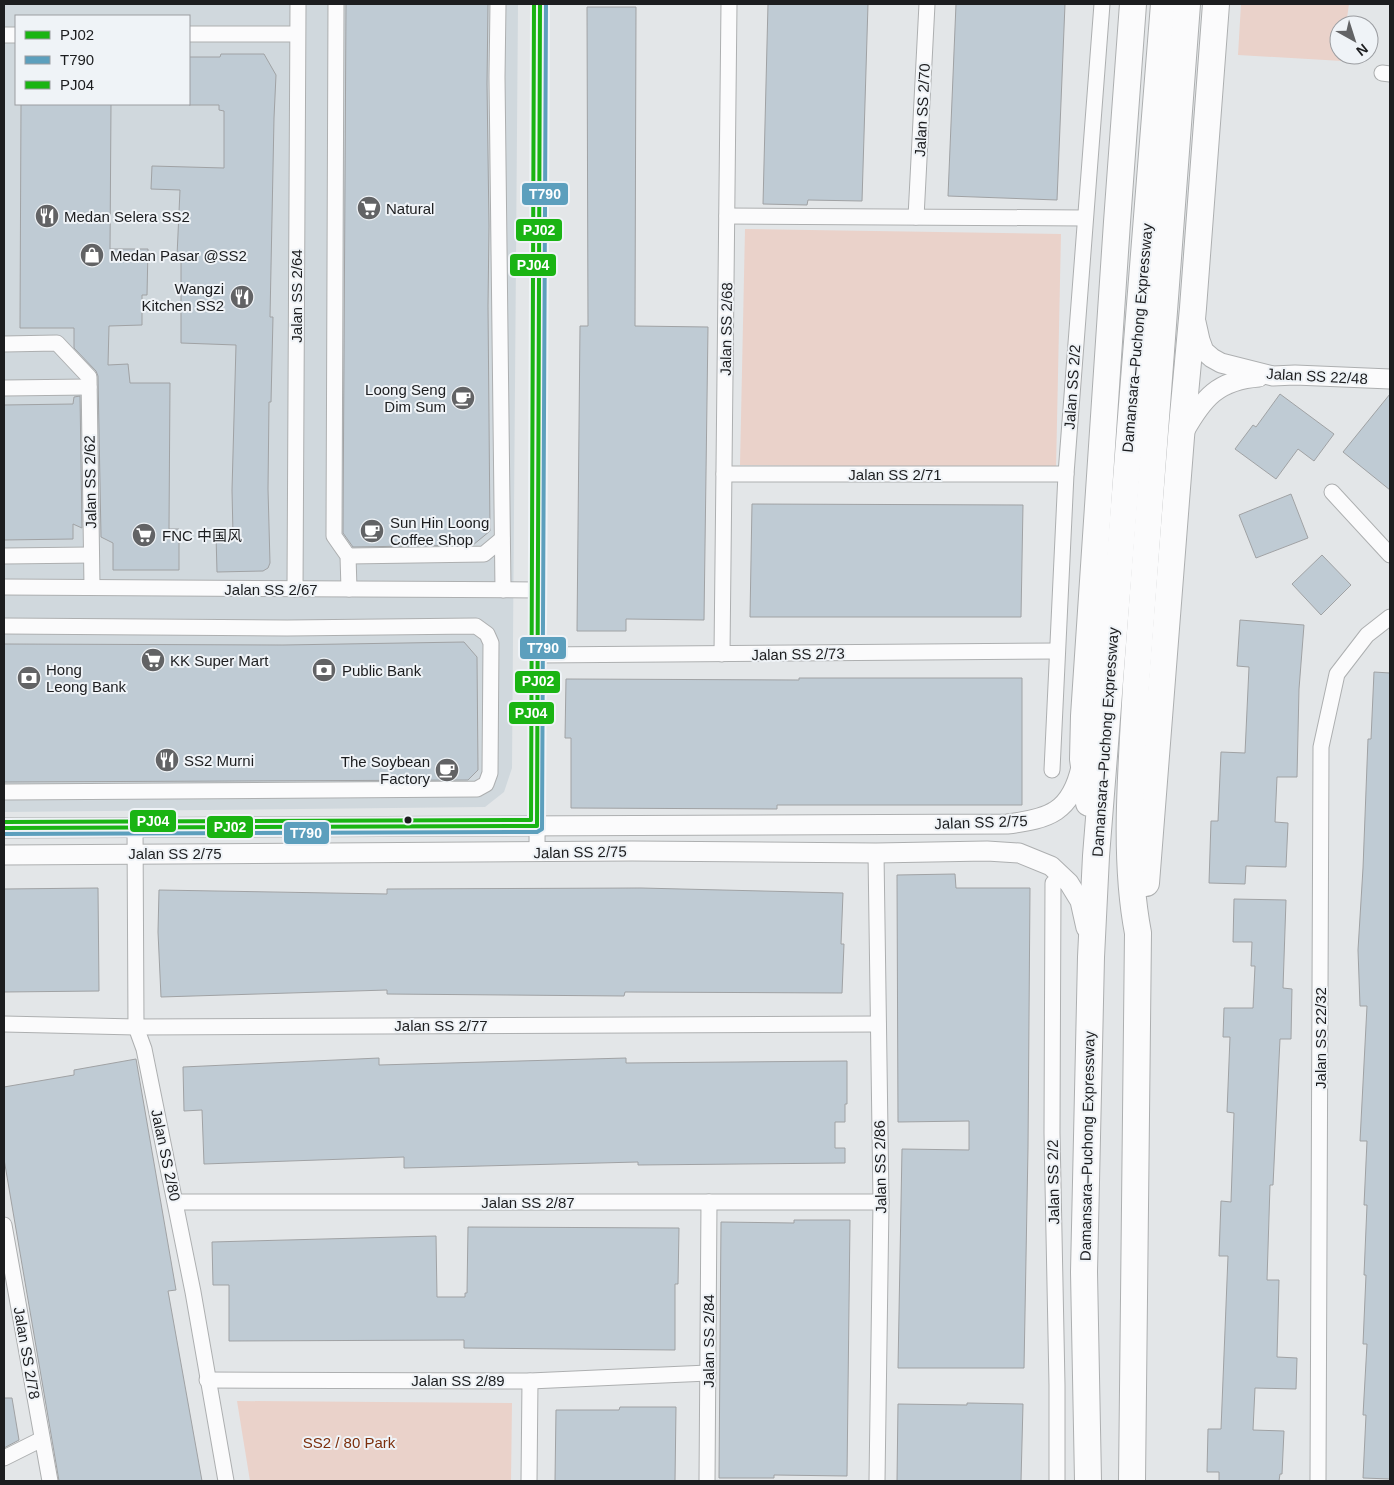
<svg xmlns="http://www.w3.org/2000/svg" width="1394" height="1485" viewBox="0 0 1394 1485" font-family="Helvetica,'Noto Sans SC',sans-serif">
	<rect width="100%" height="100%" fill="#e3e6e8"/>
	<path fill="#d0d8dd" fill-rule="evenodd" d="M4 4H518L512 768 504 792 485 807 4 812ZM16 16H189V104H16Z"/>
	<g fill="#ead2ca">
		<polygon points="1241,4 1349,4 1346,25 1339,25 1339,55 1342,55 1342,61 1238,55"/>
		<polygon points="745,229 1061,234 1056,469 740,465"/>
		<polygon points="237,1401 512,1403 511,1481 250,1481"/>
	</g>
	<g fill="#bfcbd4" stroke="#a0a2a4">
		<polygon points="346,4 488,4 487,84 489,226 488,306 490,531 473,545 353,547 343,533"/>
		<polygon points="768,4 868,4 862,201 808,200 807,205 763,204"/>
		<polygon points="956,4 1065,4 1057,200 948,196"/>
		<polygon points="587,7 636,7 635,326 708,327 704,620 626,619 626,631 577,631 580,326 588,326"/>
		<polygon points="221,54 264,54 276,75 274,118 270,317 273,317 271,402 269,402 268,489 270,563 268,568 263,571 217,572 216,535 233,535 232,490 236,345 181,343 181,256 177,256 180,190 151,189 152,166 224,168 224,111 219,110 219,105 189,105 189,57 220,57"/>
		<polygon points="21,104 111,104 110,249 148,249 147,295 142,295 142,325 109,326 108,365 128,364 130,383 170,383 169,529 179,529 179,570 113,570 113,543 101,537 98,376 96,371 74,348 74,328 20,328"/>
		<polygon points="1280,394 1334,434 1314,461 1298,449 1276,479 1235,449 1253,425 1256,427"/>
		<polygon points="1390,394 1390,490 1343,452"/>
		<polygon points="80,396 82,528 73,524 73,539 4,540 4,405 73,404 74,397"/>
		<polygon points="1291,494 1308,538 1256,558 1239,515"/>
		<polygon points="752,504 1023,505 1021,617 750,617"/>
		<polygon points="1322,555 1351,585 1321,615 1292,584"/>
		<polygon points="1240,620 1304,625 1299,689 1297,777 1277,777 1275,822 1288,823 1286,867 1246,866 1245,884 1209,883 1211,821 1218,821 1221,752 1245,753 1249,667 1237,666"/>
		<polygon points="464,642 477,657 478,770 468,780 4,782 4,644 283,645"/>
		<polygon points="1374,672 1390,673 1390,1479 1363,1478 1366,1415 1363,1415 1367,1344 1363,1344 1366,1275 1364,1275 1367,1205 1364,1205 1367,1141 1360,1141 1367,1006 1360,1006 1358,950 1363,868 1368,739 1371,739"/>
		<polygon points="799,678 1022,678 1022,805 777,805 777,809 571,808 571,738 565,738 566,679 799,680"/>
		<polygon points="955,874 956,888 1030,888 1028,1148 1024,1368 898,1368 902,1149 969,1150 969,1121 898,1122 897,875"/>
		<polygon points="98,888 99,991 4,992 4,889"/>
		<polygon points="641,888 843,893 841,944 844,944 842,993 625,992 624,996 387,994 387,990 161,997 158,932 159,890 387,894 387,889"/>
		<polygon points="1234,899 1286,900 1283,988 1292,989 1291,1039 1280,1039 1273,1185 1270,1185 1267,1280 1279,1280 1277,1357 1297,1358 1296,1389 1255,1388 1253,1430 1284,1431 1282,1474 1280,1474 1279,1481 1219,1481 1219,1472 1207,1472 1208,1429 1221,1429 1228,1256 1219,1256 1221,1201 1231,1202 1234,1113 1227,1112 1230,1037 1223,1037 1224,1008 1253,1008 1255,966 1251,966 1252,942 1233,942"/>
		<polygon points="379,1058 379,1065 626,1058 626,1063 847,1061 847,1104 845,1104 845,1122 835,1122 835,1148 845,1148 845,1163 638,1165 638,1162 404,1168 404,1157 204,1164 202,1110 184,1111 183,1067"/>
		<polygon points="136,1059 176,1290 168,1291 202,1481 59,1481 4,1159 4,1087 74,1075 74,1070"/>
		<polygon points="794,1220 850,1220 847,1476 774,1475 774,1478 719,1478 721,1222 794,1223"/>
		<polygon points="468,1227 679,1228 678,1284 675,1284 675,1350 464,1348 464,1340 229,1341 229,1285 213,1285 212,1242 436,1236 437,1297 465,1297 465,1293 467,1293"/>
		<polygon points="4,1398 12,1398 19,1440 4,1448"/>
		<polygon points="967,1403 1023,1404 1021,1481 897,1481 898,1404 967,1405"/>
		<polygon points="620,1407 676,1407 675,1481 555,1481 556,1410 619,1410"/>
	</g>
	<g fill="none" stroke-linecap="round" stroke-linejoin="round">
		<g stroke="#adafb0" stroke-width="17">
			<g id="minor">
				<polyline points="336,4 334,536 348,556 349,589"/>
				<polyline points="498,4 497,77 503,590"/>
				<polyline points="189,34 297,34"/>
				<polyline points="4,35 16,35"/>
				<polyline points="1382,73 1390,74"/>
				<polyline points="727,216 1084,218"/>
				<polyline points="916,217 927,4"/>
				<polyline points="4,344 57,343 89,377 92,587"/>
				<polyline points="4,388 89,387"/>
				<polyline points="724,474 1066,474"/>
				<polyline points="1332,492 1390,555"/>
				<polyline points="4,556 91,555"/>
				<polyline points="348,556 484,554 502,539"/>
				<polyline points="4,587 538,590"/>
				<polyline points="295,589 298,4"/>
				<polyline points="4,626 287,628 476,626 487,634 491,643 490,773 486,784 477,789 4,792"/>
				<polyline points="722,654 729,4"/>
				<polyline points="538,655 1057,651"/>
				<polyline points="1052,770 1066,474 1102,4"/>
				<polyline points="135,827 136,1027 144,1049 193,1292 226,1481"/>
				<polyline points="537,852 540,4"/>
				<polyline points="876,853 881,1202 877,1481"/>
				<polyline points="1053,883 1052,1133 1057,1385 1057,1481"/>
				<polyline points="4,1024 136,1027 878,1024"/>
				<polyline points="176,1202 881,1202"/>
				<polyline points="4,1225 50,1481"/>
				<polyline points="207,1380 530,1381 708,1373"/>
				<polyline points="4,1458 42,1439"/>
				<polyline points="529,1481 530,1381"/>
				<polyline points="707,1481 709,1202"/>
				<polyline points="1318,1481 1321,747 1337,674 1367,635 1390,617"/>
			</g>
		</g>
		<g stroke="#adafb0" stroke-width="21">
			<g id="tertiary">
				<polyline points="1196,322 1200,340 1204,351 1212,358 1221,363 1273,376 1295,375 1390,379"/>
				<path d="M1184 432C1203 398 1218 380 1259 377"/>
				<path d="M4 828 1007 824C1049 819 1071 812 1081 767"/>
				<polyline points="4,855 632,851 876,853 987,851 1019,853 1051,866 1069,883 1080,901 1086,928"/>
			</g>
		</g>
		<g stroke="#adafb0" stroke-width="28">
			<g id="motorway">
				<polyline points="1089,803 1083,759 1084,716 1117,222 1133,4"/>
				<polyline points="1146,883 1181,437 1193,308 1216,4"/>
				<polyline points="1088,1481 1084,1272 1091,957 1096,856 1164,4"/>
				<path d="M1132 1481 1138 933C1123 855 1132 764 1136 685L1187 4"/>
			</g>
		</g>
		<use href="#minor" stroke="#fbfbfc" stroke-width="15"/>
		<use href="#tertiary" stroke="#fbfbfc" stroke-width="19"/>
		<use href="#motorway" stroke="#fbfbfc" stroke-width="26"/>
		<g stroke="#eff3f7" stroke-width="8">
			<polyline id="bus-1" points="4,828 537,826 540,4"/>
		</g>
		<g stroke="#eff3f7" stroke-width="8">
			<polyline id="bus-2" points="4,834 537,832 542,829 546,4"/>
		</g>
		<g stroke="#eff3f7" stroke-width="8">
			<polyline id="bus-3" points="4,822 531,820 534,4"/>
		</g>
		<use href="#bus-1" stroke="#1ab413" stroke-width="4"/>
		<use href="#bus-2" stroke="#5c9fbd" stroke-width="4"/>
		<use href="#bus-3" stroke="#1ab413" stroke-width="4"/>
	</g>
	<defs>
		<g id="supermarket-disc" transform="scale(1.25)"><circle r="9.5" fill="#626365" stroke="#eff3f7"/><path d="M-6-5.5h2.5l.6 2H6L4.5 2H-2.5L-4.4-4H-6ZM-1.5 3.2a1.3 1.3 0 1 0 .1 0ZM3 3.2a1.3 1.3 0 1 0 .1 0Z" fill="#fff"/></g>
		<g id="restaurant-disc" transform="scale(1.25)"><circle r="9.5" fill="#626365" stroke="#eff3f7"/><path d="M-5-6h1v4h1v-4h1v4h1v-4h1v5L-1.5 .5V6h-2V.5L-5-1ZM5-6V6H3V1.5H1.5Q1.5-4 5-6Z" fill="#fff"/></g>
		<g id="shop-disc" transform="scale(1.25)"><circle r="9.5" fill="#626365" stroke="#eff3f7"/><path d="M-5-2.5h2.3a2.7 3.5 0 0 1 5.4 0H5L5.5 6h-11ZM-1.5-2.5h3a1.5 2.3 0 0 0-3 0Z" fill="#fff"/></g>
		<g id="cafe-disc" transform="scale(1.25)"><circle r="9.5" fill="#626365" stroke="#eff3f7"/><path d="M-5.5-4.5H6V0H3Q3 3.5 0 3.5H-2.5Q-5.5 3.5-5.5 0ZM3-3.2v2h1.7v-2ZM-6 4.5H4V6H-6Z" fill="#fff"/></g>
		<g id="bank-disc" transform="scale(1.25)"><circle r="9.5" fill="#626365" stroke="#eff3f7"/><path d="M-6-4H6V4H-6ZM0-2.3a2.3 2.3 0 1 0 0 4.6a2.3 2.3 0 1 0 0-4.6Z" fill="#fff"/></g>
	</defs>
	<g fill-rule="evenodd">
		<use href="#supermarket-disc" x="369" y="208"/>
		<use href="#restaurant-disc" x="47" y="216"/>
		<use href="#shop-disc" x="92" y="255"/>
		<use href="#restaurant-disc" x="242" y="297"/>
		<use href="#cafe-disc" x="463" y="398"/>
		<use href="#cafe-disc" x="372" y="531"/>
		<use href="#supermarket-disc" x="144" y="535"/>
		<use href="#supermarket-disc" x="153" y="660"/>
		<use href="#bank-disc" x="324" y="670"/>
		<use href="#bank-disc" x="29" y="678"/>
		<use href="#restaurant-disc" x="167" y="760"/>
		<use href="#cafe-disc" x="447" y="770"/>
	</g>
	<circle fill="#1c1d1f" stroke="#eff3f7" stroke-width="2" cx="408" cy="820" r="4.5"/>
	<g text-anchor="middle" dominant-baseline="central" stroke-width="4" stroke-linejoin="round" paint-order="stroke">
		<g font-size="15" fill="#1c1d1f" stroke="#eff3f7">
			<text transform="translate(922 110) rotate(-87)">Jalan SS 2/70</text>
			<text transform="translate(296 296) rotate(-90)">Jalan SS 2/64</text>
			<text transform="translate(726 329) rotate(-89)">Jalan SS 2/68</text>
			<text transform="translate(1137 338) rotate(-85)">Damansara–Puchong Expressway</text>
			<text transform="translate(1317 376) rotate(3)">Jalan SS 22/48</text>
			<text transform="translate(1072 387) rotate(-86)">Jalan SS 2/2</text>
			<text x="895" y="474">Jalan SS 2/71</text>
			<text transform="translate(90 482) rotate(-91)">Jalan SS 2/62</text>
			<text x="271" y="589">Jalan SS 2/67</text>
			<text transform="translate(798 654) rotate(-1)">Jalan SS 2/73</text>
			<text transform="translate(1105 742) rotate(-86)">Damansara–Puchong Expressway</text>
			<text transform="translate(981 822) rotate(-2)">Jalan SS 2/75</text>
			<text transform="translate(580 852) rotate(-1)">Jalan SS 2/75</text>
			<text x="175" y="853">Jalan SS 2/75</text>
			<text x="441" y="1025">Jalan SS 2/77</text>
			<text transform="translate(1320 1038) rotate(-90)">Jalan SS 22/32</text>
			<text transform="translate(1087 1146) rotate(-89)">Damansara–Puchong Expressway</text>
			<text transform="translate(166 1155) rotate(78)">Jalan SS 2/80</text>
			<text transform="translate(880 1167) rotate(-91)">Jalan SS 2/86</text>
			<text transform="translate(1053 1182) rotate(-91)">Jalan SS 2/2</text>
			<text x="528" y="1202">Jalan SS 2/87</text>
			<text transform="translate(708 1341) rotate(-90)">Jalan SS 2/84</text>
			<text transform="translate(27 1353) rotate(80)">Jalan SS 2/78</text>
			<text x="458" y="1380">Jalan SS 2/89</text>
		</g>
		<g font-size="15" fill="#1c1d1f" stroke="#eff3f7" text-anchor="start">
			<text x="386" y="208">Natural</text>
			<text x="64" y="216">Medan Selera SS2</text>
			<text x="110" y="255">Medan Pasar @SS2</text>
			<text x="224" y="288" text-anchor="end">Wangzi<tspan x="224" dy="17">Kitchen SS2</tspan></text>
			<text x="446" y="389" text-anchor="end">Loong Seng<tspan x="446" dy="17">Dim Sum</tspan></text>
			<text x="390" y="522">Sun Hin Loong<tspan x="390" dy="17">Coffee Shop</tspan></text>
			<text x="162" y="535">FNC 中国风</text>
			<text x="170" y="660">KK Super Mart</text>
			<text x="46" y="669">Hong<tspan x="46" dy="17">Leong Bank</tspan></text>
			<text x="342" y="670">Public Bank</text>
			<text x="184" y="760">SS2 Murni</text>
			<text x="430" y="761" text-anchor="end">The Soybean<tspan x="430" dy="17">Factory</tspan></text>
		</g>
		<g font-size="15" fill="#7c2f0c" stroke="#eff3f7">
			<text x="349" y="1442">SS2 / 80 Park</text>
		</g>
	</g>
	<g stroke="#eff3f7" stroke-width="2">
		<rect x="521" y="182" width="48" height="24" rx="5" fill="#5c9fbd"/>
		<rect x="515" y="218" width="48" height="24" rx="5" fill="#1ab413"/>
		<rect x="509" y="253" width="48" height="24" rx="5" fill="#1ab413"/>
		<rect x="519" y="636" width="48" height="24" rx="5" fill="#5c9fbd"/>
		<rect x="514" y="670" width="47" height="24" rx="5" fill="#1ab413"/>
		<rect x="508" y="701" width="47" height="24" rx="5" fill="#1ab413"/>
		<rect x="129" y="809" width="48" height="24" rx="5" fill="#1ab413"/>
		<rect x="206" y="815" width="48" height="24" rx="5" fill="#1ab413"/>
		<rect x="283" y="821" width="47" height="24" rx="5" fill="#5c9fbd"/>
	</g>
	<g font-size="14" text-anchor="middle" font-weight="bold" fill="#fff">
		<text x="545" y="199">T790</text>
		<text x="539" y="235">PJ02</text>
		<text x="533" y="270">PJ04</text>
		<text x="543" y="653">T790</text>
		<text x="538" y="686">PJ02</text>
		<text x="531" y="718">PJ04</text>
		<text x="153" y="826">PJ04</text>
		<text x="230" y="832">PJ02</text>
		<text x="306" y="838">T790</text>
	</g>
	<rect width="1394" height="1485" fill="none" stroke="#1c1d1f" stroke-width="10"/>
	<rect x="15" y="15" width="175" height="90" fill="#eff3f7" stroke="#9b9da1"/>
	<rect x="25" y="31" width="25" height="8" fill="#1ab413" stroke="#9b9da1"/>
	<text x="60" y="40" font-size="15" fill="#1c1d1f">PJ02</text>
	<rect x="25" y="56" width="25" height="8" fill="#5c9fbd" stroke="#9b9da1"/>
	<text x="60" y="65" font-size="15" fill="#1c1d1f">T790</text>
	<rect x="25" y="81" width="25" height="8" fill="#1ab413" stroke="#9b9da1"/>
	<text x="60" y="90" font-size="15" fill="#1c1d1f">PJ04</text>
	<g transform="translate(1354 40) rotate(141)"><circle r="24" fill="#eff3f7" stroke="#9b9da1"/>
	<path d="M0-4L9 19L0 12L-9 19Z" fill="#626365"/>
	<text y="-8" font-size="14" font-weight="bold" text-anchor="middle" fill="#1c1d1f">N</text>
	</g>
</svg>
